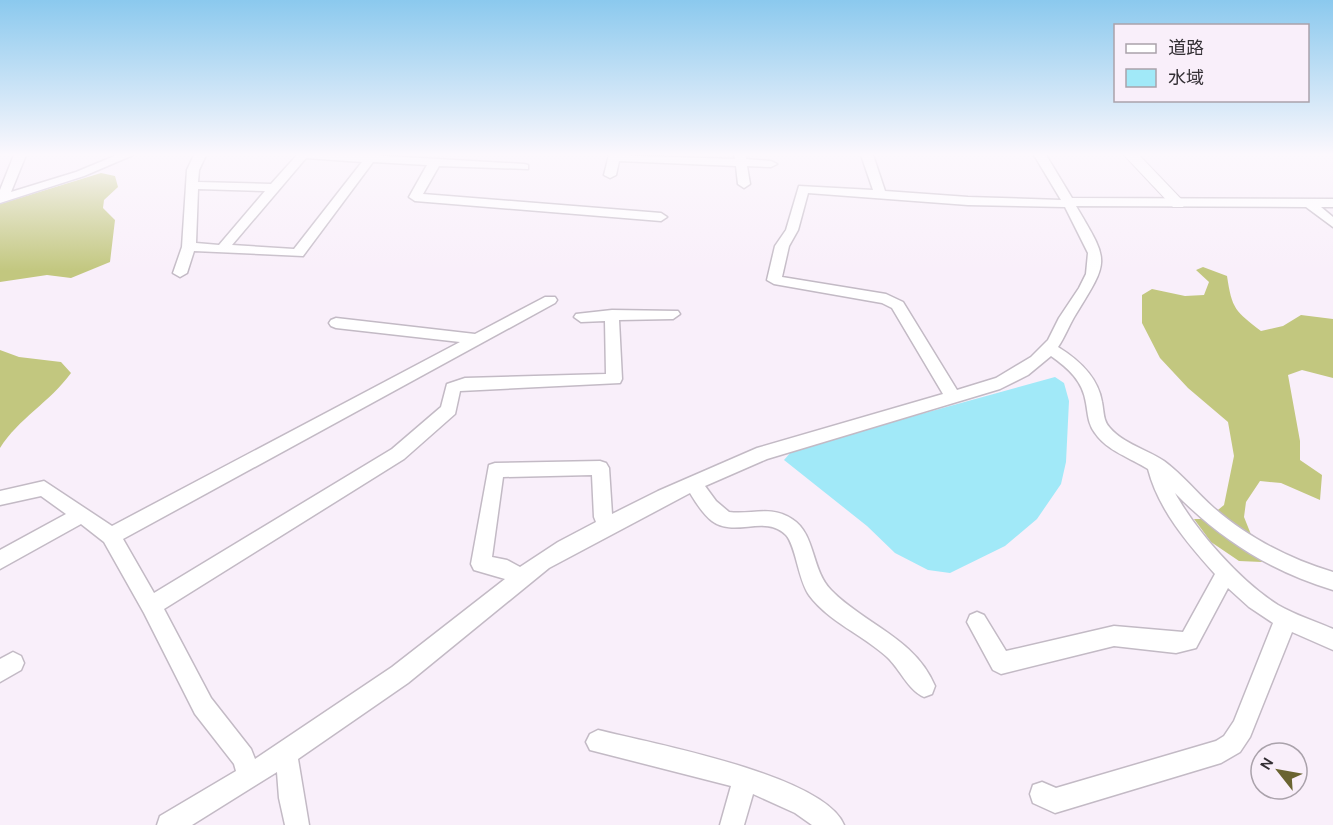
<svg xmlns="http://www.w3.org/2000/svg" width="1333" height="825" viewBox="0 0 1333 825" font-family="Karla,'Noto Sans JP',sans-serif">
	<rect width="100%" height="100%" fill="#f9effa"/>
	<g fill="#c2c77f">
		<polygon points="101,173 115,176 118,187 104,200 103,208 115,220 110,262 71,278 47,275 0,282 0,204"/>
		<path d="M1203 267 1227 276C1232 309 1235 311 1261 331L1283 326 1301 315 1333 319V378L1302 370 1288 375 1300 441V460L1322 475 1320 500 1281 483 1260 481 1246 502 1244 517 1262 562 1239 561 1211 542 1194 519H1207L1224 505 1234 456 1228 422 1188 388 1160 358 1142 323V295L1152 289 1185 296 1204 295 1209 282 1196 270Z"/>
		<path d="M0 350 19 357 61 362 71 373C50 402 18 419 0 448Z"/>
	</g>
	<polygon fill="#a1e9f8" points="1055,377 1064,383 1069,401 1066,462 1061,484 1037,519 1005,546 950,573 928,570 895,553 867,526 784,460 791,452 863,430"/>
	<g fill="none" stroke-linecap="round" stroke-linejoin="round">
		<g stroke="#c3bac5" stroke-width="3">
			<g id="minor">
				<polygon points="14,155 26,155 11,192 76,172 117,155 133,155 84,176 0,203 0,190"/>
				<path d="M194 155H206L199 170 198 182 271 184 297 155H369L524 164 528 165V169L439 166 423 194 661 213 667 217 661 221 415 201 409 197 427 165 373 162 303 256 194 251 187 273 180 277 173 273 182 247 187 170ZM306 158 362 162 294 249 232 245ZM198 189 265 191 219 245 196 243Z"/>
				<polygon points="609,155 735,159 734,155 746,155 746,159 771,161 777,164 771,167 747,166 750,184 744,188 738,184 736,166 619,161 616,175 610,178 604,175"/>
				<path d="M861 155H873L885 191 968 197 1061 200 1034 155H1046L1072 198 1333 199V207H1321L1333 217V227L1306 207 1076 206C1109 262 1110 259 1076 314 1069 325 1065 337 1058 347 1079 360 1098 377 1102 402 1104 412 1103 421 1110 428 1124 444 1146 449 1164 461 1182 474 1197 493 1214 508 1249 538 1289 559 1333 572V590C1270 571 1220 539 1175 493 1196 531 1240 581 1278 605 1295 615 1315 621 1333 629V650L1292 632 1250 737 1240 752 1221 763 1055 813 1033 803 1030 794 1033 785 1042 782 1056 788 1216 741 1224 736 1234 721 1273 623 1249 607 1228 588 1196 648 1176 653 1114 646 1001 674 993 670 967 622 970 615 977 612 984 615 1006 651 1114 626 1183 632 1215 574C1188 544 1158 509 1148 469 1131 458 1107 451 1095 433 1088 424 1088 414 1086 403 1083 381 1068 368 1051 356L1028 375 1000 389 767 459 705 486 716 501 729 512C751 515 771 505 792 519 816 534 811 570 831 590 864 624 915 638 935 686L932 694 924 697C908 690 900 669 887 657 863 635 829 622 809 595 798 579 796 546 786 535 765 514 735 538 712 521 703 514 696 503 690 493L549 568 408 683 298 759 309 825H285L279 798 277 772 192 825H157L160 816 236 771 234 764 195 714 144 613 104 542 81 524 0 569V550L66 514 41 496 0 505V491L44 481 112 526 460 342 336 328 331 326 329 323 331 320 336 318 475 334 545 297H555L557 300 555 303 123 539 154 593 392 449 441 407 447 384 465 378 606 374 605 321 581 322 574 317 576 314 612 310 678 311 680 314 673 319 619 320 622 379 620 383 460 391 455 414 404 459 164 609 211 698 251 749 255 759 392 667 505 579 474 570 471 564 489 465 495 463 600 461 606 463 609 468 612 514 658 491 757 448 943 394 892 308 882 303 774 284 767 280 775 246 786 230 799 186 873 190ZM808 193 968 205 1065 207 1088 253 1086 274 1079 288 1059 318 1048 340 1031 357 996 378 957 390 903 302 886 294 782 277 789 246 798 230ZM592 475 594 517 596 522 558 542 520 567 507 560 492 557 503 477Z"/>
				<polygon points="13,652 21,656 24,663 21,670 0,682 0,659"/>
				<path d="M598 730C650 743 824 775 844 825H812L795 813 753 794 744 825H720L731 786 590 750 586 742 590 734Z"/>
			</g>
		</g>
		<g stroke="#c3bac5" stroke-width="2">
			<polygon id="tertiary" points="1124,155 1139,155 1183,201 1185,204 1183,207 1173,207"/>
		</g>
		<use href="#minor" fill="#fff" fill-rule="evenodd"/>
		<use href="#tertiary" fill="#fff" fill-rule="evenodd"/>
	</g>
	<linearGradient id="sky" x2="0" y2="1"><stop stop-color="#8bc9ee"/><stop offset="0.57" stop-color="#fcf8fd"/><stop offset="1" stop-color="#fcf8fd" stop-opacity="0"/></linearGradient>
	<rect width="1333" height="271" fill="url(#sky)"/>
	<rect x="1114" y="24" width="195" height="78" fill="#f9effa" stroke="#aaa2ab" stroke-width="1.5"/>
	<rect x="1126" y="44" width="30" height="9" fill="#ffffff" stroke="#aaa2ab" stroke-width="1.5"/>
	<text x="1168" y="54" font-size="18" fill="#332f34">道路</text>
	<rect x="1126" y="69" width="30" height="18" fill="#a1e9f8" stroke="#aaa2ab" stroke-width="1.5"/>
	<text x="1168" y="84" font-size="18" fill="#332f34">水域</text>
	<g transform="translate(1279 771) rotate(301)"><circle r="28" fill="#f9effa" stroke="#aaa2ab" stroke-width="1.5"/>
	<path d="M0-4.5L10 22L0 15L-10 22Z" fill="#6a6431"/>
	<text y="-9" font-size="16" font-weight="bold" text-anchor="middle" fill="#332f34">N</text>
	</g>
</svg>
